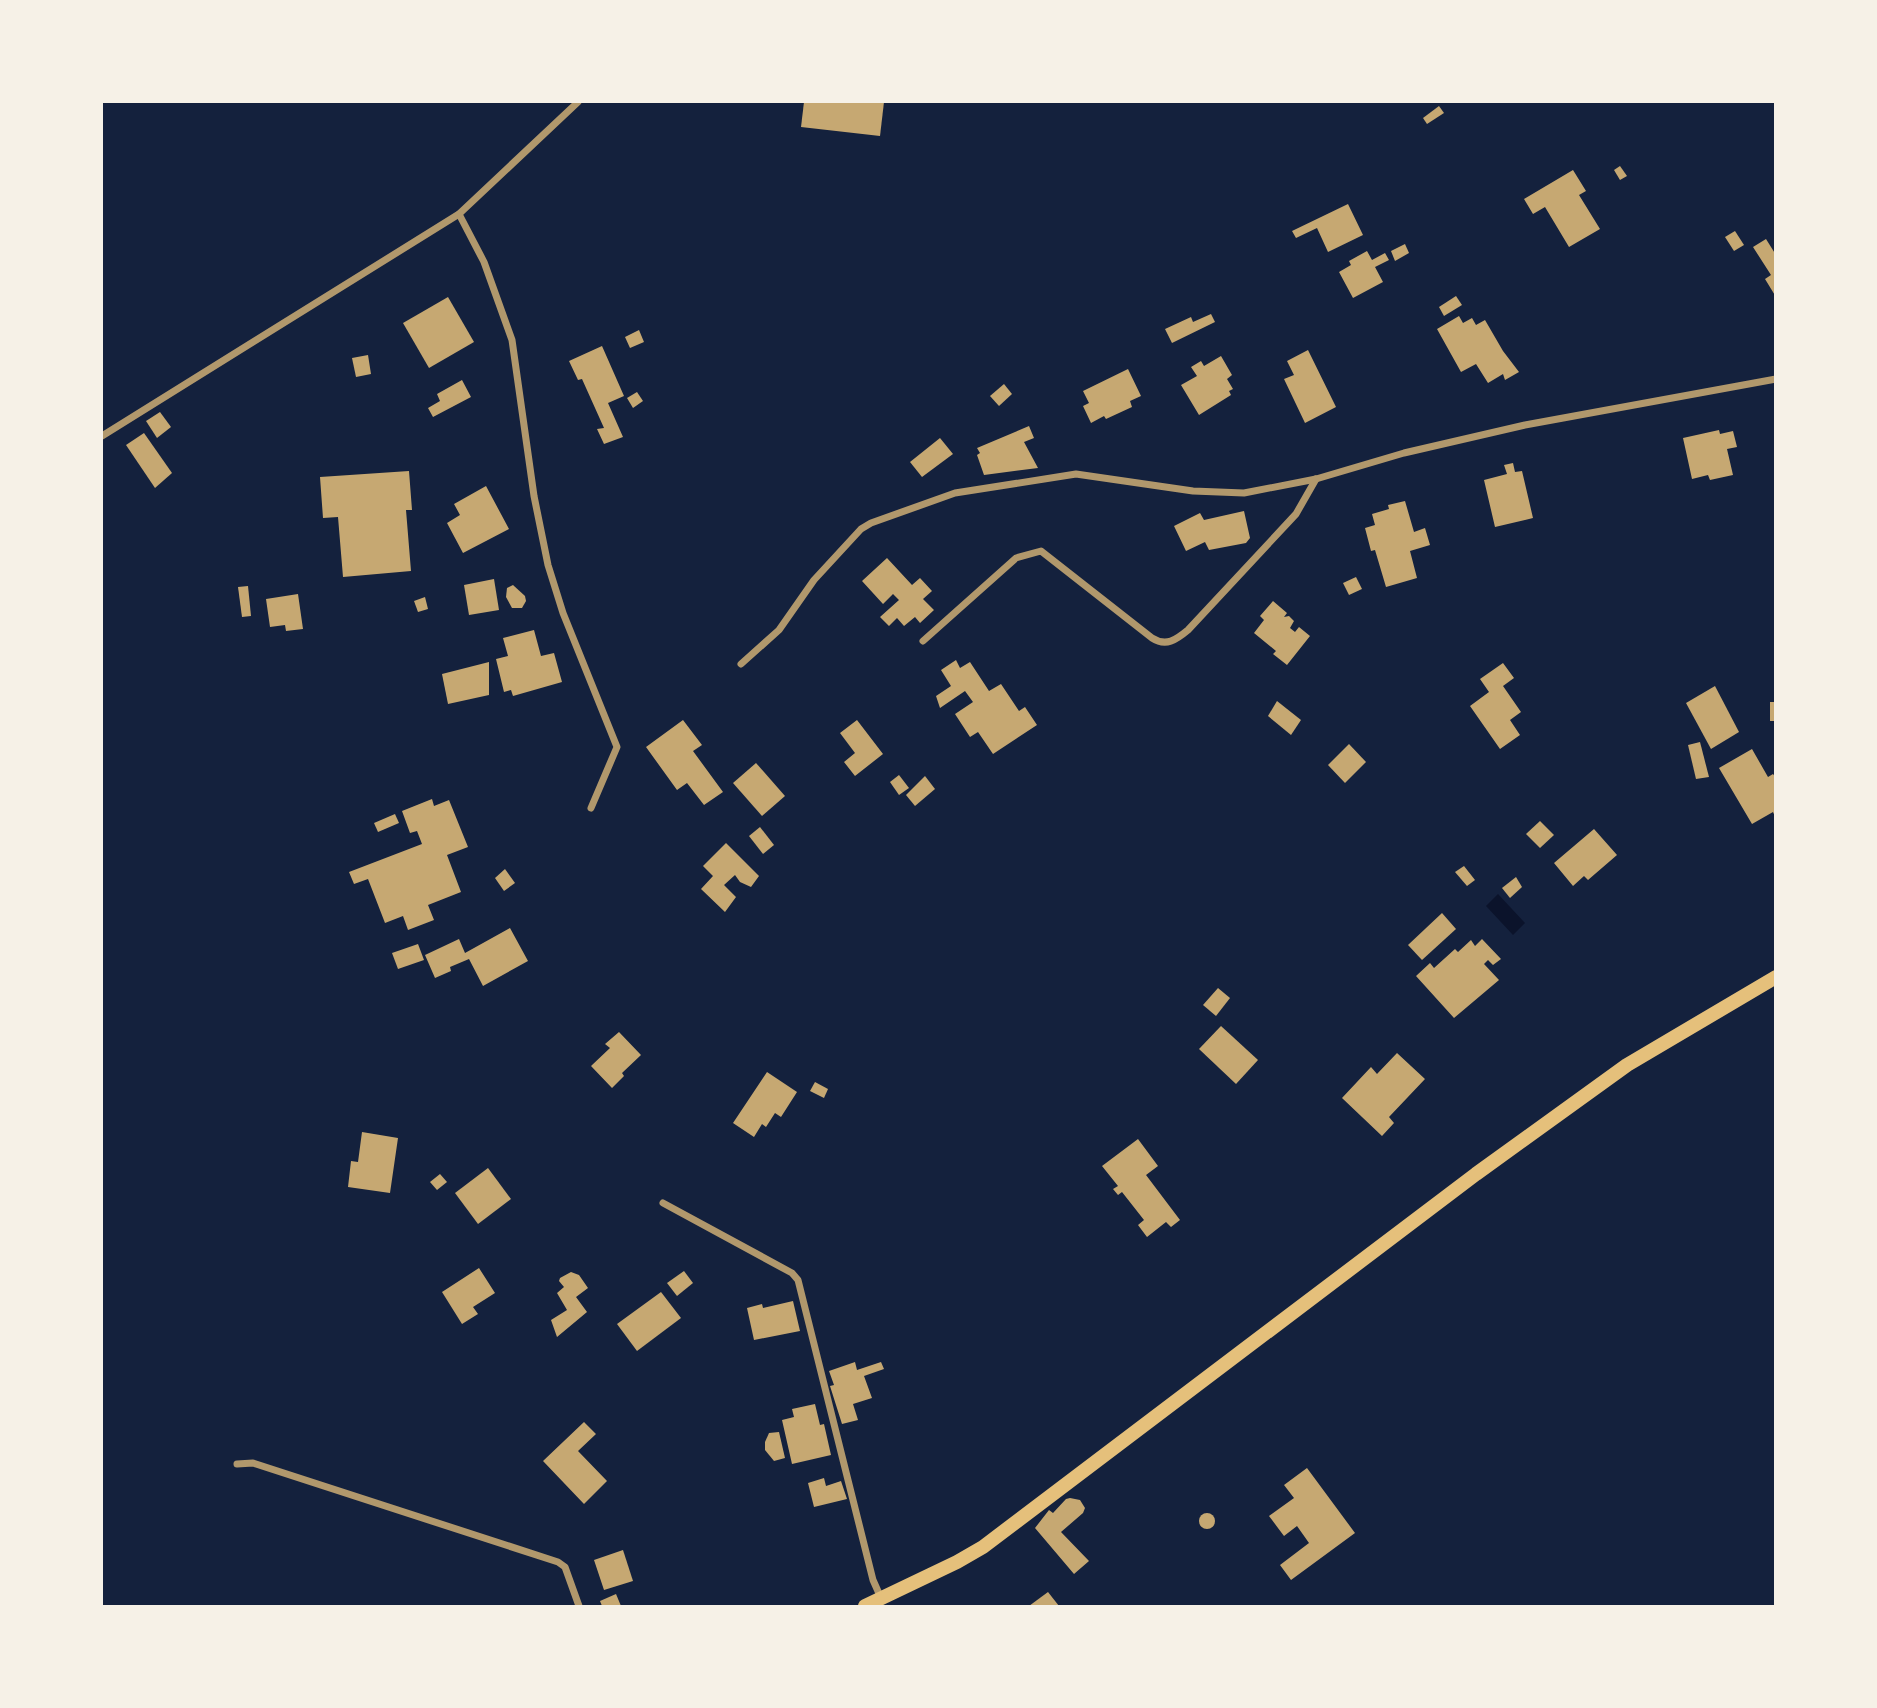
<svg xmlns="http://www.w3.org/2000/svg" width="1877" height="1708" viewBox="0 0 1877 1708" font-family="'Titillium Web',sans-serif">
	<rect width="100%" height="100%" fill="#14213d"/>
	<polygon fill="#0b132b" points="1498,894 1525,923 1513,935 1486,906"/>
	<g fill="#c6a872">
		<polygon points="804,102 884,102 880,136 801,127"/>
		<polygon points="1439,106 1444,113 1427,124 1423,118"/>
		<polygon points="1620,166 1627,176 1620,180 1614,170"/>
		<polygon points="1573,170 1586,191 1579,195 1600,229 1569,247 1545,207 1533,214 1524,199"/>
		<polygon points="1348,204 1363,235 1328,252 1317,228 1296,238 1292,231"/>
		<polygon points="1735,231 1744,245 1734,251 1725,237"/>
		<polygon points="1766,239 1776,255 1776,297 1765,279 1771,275 1753,247"/>
		<polygon points="1405,244 1409,253 1395,261 1391,251"/>
		<polygon points="1367,251 1372,260 1385,253 1389,260 1375,267 1383,282 1353,298 1339,272 1351,265 1349,261"/>
		<polygon points="1456,296 1462,305 1444,316 1439,307"/>
		<polygon points="448,297 474,342 429,368 403,323"/>
		<polygon points="1211,314 1215,322 1172,343 1165,329 1191,317 1193,322"/>
		<polygon points="1459,316 1463,323 1472,318 1476,325 1485,320 1503,351 1519,372 1505,380 1503,374 1488,383 1476,364 1461,372 1437,329"/>
		<polygon points="639,330 644,342 630,348 625,337"/>
		<polygon points="602,346 624,396 608,403 623,437 604,444 597,429 604,428 582,379 578,380 569,361"/>
		<polygon points="1308,350 1336,407 1305,423 1284,379 1294,375 1287,361"/>
		<polygon points="368,355 371,374 356,377 352,358"/>
		<polygon points="1221,356 1232,375 1227,379 1233,389 1229,391 1231,395 1199,415 1181,385 1197,376 1191,367 1201,361 1204,366"/>
		<polygon points="1128,369 1141,396 1130,401 1132,407 1106,419 1104,416 1091,423 1083,406 1089,403 1083,391"/>
		<polygon points="462,380 471,397 433,417 428,408 440,401 437,394"/>
		<polygon points="1004,384 1012,394 999,406 990,396"/>
		<polygon points="637,392 643,401 633,408 627,398"/>
		<polygon points="160,412 171,427 157,438 146,421"/>
		<polygon points="1029,426 1034,438 1024,442 1038,468 984,475 977,455 980,453 977,448"/>
		<polygon points="1719,430 1720,434 1733,431 1737,447 1727,449 1733,475 1710,480 1708,475 1692,479 1683,438"/>
		<polygon points="144,433 172,473 155,488 126,445"/>
		<polygon points="940,438 953,454 922,477 910,462"/>
		<polygon points="1513,463 1515,472 1522,471 1533,518 1495,527 1484,480 1507,474 1504,465"/>
		<polygon points="409,471 412,510 406,510 411,571 343,577 338,517 323,518 320,477"/>
		<polygon points="486,486 509,529 463,553 447,523 460,515 454,504"/>
		<polygon points="1405,501 1414,532 1425,528 1430,545 1410,551 1417,578 1386,587 1375,550 1371,551 1365,528 1375,525 1372,514 1389,509 1388,505"/>
		<polygon points="1244,511 1250,538 1246,543 1209,550 1205,542 1186,551 1174,526 1200,513 1204,520"/>
		<polygon points="887,558 912,585 920,578 932,591 923,599 934,610 920,623 915,617 904,626 897,618 889,626 880,617 899,600 893,594 883,604 862,581"/>
		<polygon points="1356,577 1362,589 1349,595 1343,583"/>
		<polygon points="494,579 499,610 469,615 464,585"/>
		<polygon points="513,585 525,596 526,601 522,608 512,608 506,597 507,588"/>
		<polygon points="248,586 251,616 242,617 238,587"/>
		<polygon points="298,594 303,629 286,631 285,625 270,627 266,599"/>
		<polygon points="425,597 428,609 418,612 414,601"/>
		<polygon points="1273,601 1287,613 1284,617 1289,616 1294,621 1290,628 1295,632 1299,627 1310,636 1287,665 1273,654 1276,651 1254,633 1264,620 1260,616"/>
		<polygon points="534,630 541,656 554,653 562,682 513,696 511,690 504,692 496,659 508,656 503,638"/>
		<polygon points="956,660 960,668 970,662 989,691 1001,684 1019,711 1025,707 1037,725 993,754 978,732 970,737 955,714 973,702 965,691 940,708 936,696 951,686 941,670"/>
		<polygon points="489,662 489,695 448,704 442,674"/>
		<polygon points="1503,663 1514,678 1503,686 1521,712 1510,720 1520,735 1500,749 1470,706 1489,692 1480,679"/>
		<polygon points="1715,686 1739,732 1711,749 1686,703"/>
		<polygon points="1277,701 1301,720 1291,735 1268,716"/>
		<rect x="1770" y="702" width="6" height="19"/>
		<polygon points="683,720 702,745 693,751 723,792 704,805 687,783 677,790 646,747"/>
		<polygon points="857,720 883,754 855,776 844,762 855,753 840,733"/>
		<polygon points="1700,742 1709,777 1696,779 1688,745"/>
		<polygon points="1349,744 1366,762 1345,783 1328,765"/>
		<polygon points="1752,749 1768,777 1773,774 1776,778 1776,819 1773,812 1752,824 1719,768"/>
		<polygon points="756,763 785,796 762,816 733,783"/>
		<polygon points="899,775 909,788 899,795 890,782"/>
		<polygon points="925,776 935,789 915,806 906,795"/>
		<polygon points="432,799 434,806 449,800 468,847 447,855 461,892 428,905 434,920 408,930 403,916 385,923 368,879 354,884 349,872 422,844 417,831 410,833 402,811"/>
		<polygon points="395,814 399,823 378,832 374,823"/>
		<polygon points="1540,821 1554,835 1540,848 1526,834"/>
		<polygon points="760,827 774,845 763,854 749,836"/>
		<polygon points="1594,829 1617,855 1588,880 1584,876 1573,886 1554,863"/>
		<polygon points="726,843 759,876 751,887 740,882 735,875 724,885 736,897 725,912 701,889 713,876 703,866"/>
		<polygon points="1464,866 1475,880 1467,886 1455,872"/>
		<polygon points="505,869 515,883 504,891 495,878"/>
		<polygon points="1516,877 1522,887 1510,898 1502,888"/>
		<polygon points="1442,913 1456,929 1422,960 1408,945"/>
		<polygon points="510,928 528,961 483,986 469,959 450,967 451,971 435,978 425,955 459,939 465,953"/>
		<polygon points="1482,939 1501,959 1493,965 1488,960 1484,964 1499,980 1454,1018 1416,976 1430,963 1434,968 1455,949 1458,952 1471,940 1475,946"/>
		<polygon points="418,944 424,960 398,969 392,953"/>
		<polygon points="1218,988 1230,998 1216,1016 1203,1005"/>
		<polygon points="1221,1026 1258,1060 1236,1084 1199,1049"/>
		<polygon points="619,1032 641,1055 622,1073 624,1076 612,1088 591,1066 610,1048 605,1044"/>
		<polygon points="1397,1053 1425,1079 1389,1117 1394,1123 1382,1136 1342,1098 1371,1067 1377,1074"/>
		<polygon points="767,1072 797,1092 781,1117 775,1113 766,1127 762,1124 754,1137 733,1123"/>
		<polygon points="815,1082 828,1089 824,1098 810,1091"/>
		<polygon points="362,1132 398,1138 390,1193 348,1187 351,1161 358,1162"/>
		<polygon points="1138,1139 1158,1166 1146,1175 1180,1220 1171,1227 1166,1222 1147,1237 1138,1225 1144,1220 1122,1192 1118,1195 1113,1189 1118,1186 1102,1166"/>
		<polygon points="488,1168 511,1199 478,1224 455,1193"/>
		<polygon points="440,1174 447,1182 437,1190 430,1182"/>
		<polygon points="479,1268 495,1293 473,1307 478,1314 462,1324 442,1292"/>
		<polygon points="684,1271 693,1283 677,1296 667,1283"/>
		<polygon points="571,1272 579,1275 588,1288 576,1297 587,1312 557,1337 551,1320 567,1310 557,1293 564,1287 559,1281 560,1278"/>
		<polygon points="661,1292 681,1318 637,1351 617,1324"/>
		<polygon points="793,1301 800,1331 754,1340 747,1308 762,1304 763,1308"/>
		<polygon points="855,1362 857,1370 881,1362 884,1369 864,1376 872,1398 853,1404 858,1420 842,1424 830,1386 834,1385 829,1371"/>
		<polygon points="815,1404 820,1425 824,1424 831,1455 792,1464 782,1420 794,1417 792,1409"/>
		<polygon points="584,1422 596,1434 578,1451 607,1481 584,1504 543,1461"/>
		<polygon points="779,1432 785,1458 774,1461 765,1450 765,1442 769,1433"/>
		<polygon points="1307,1468 1355,1533 1291,1580 1280,1565 1309,1543 1297,1526 1284,1536 1269,1516 1294,1498 1284,1485"/>
		<polygon points="824,1478 826,1486 841,1481 847,1499 814,1507 808,1483"/>
		<polygon points="1070,1498 1080,1500 1085,1508 1083,1513 1061,1532 1089,1561 1074,1574 1035,1528 1049,1510 1053,1513 1066,1499"/>
		<circle cx="1207" cy="1521" r="8"/>
		<polygon points="623,1550 633,1581 604,1590 594,1560"/>
		<polygon points="1048,1592 1059,1606 1029,1606"/>
		<polygon points="616,1594 621,1606 602,1606 600,1601"/>
	</g>
	<g fill="none" stroke-linecap="round" stroke-linejoin="round">
		<g stroke="#b1986c" stroke-width="7">
			<polyline points="459,214 484,262 512,340 534,496 548,565 563,613 617,747 591,808"/>
			<polyline points="102,436 459,214 578,102"/>
			<path d="M923 641 1016 558 1041 551 1152 638C1166 647 1176 640 1188 630L1296 514 1316 479"/>
			<polyline points="741,664 779,630 814,580 861,529 871,523 955,493 1076,474 1193,491 1244,493 1316,479 1404,453 1525,425 1776,379"/>
			<polyline points="663,1203 792,1273 798,1280 873,1580 881,1598"/>
			<polyline points="237,1464 253,1463 558,1562 565,1567 579,1606"/>
		</g>
		<polyline stroke="#e5c07b" stroke-width="14" points="865,1606 957,1562 983,1547 1476,1174 1627,1065 1776,977"/>
	</g>
	<rect width="1877" height="1708" fill="none" stroke="#f6f1e7" stroke-width="206"/>
</svg>
